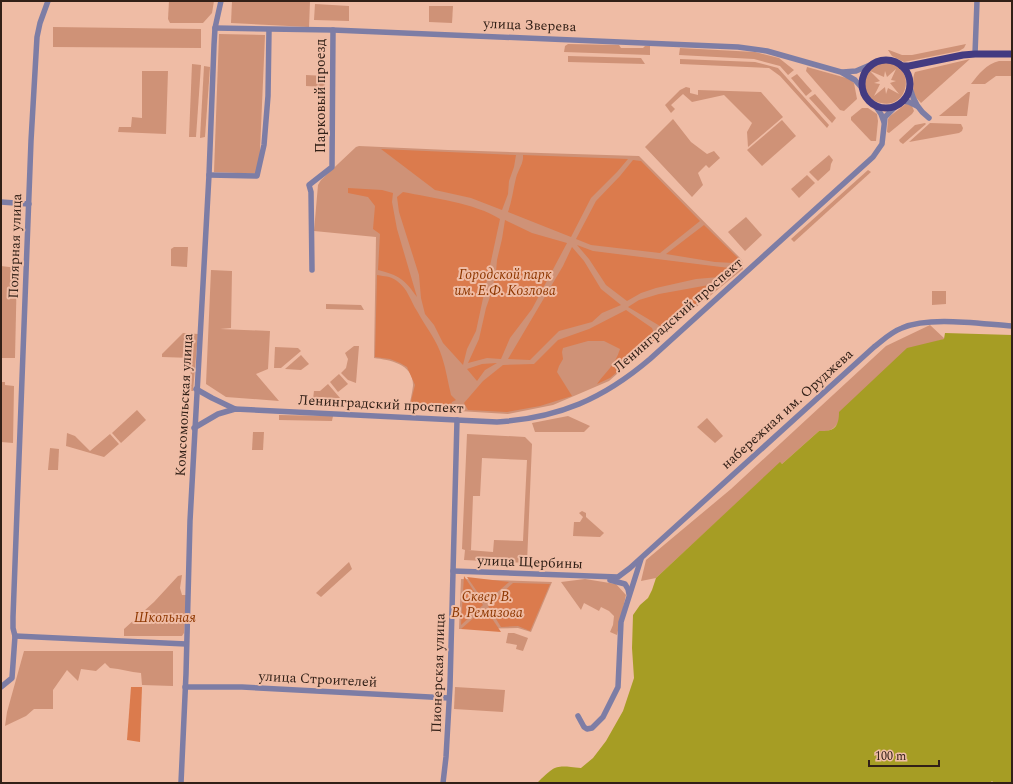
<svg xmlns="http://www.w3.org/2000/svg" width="1013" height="784" viewBox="0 0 1013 784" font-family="Spectral,serif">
	<rect width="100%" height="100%" fill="#efbca5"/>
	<g fill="#cf9277" fill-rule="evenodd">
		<polygon points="169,1 214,1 212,13 203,23 170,23 168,19"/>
		<polygon points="232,1 310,1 309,27 231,23"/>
		<polygon points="315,4 349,6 349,21 314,20"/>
		<polygon points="429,6 453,6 452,23 429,22"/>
		<polygon points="53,27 201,29 201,48 53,47"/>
		<polygon points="219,34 265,35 259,174 214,172"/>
		<polygon points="568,44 619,45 621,48 643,48 645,46 650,46 650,55 564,52 565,46"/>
		<polygon points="966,44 964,48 959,51 904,62 892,56 888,50 889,50 902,55 912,55"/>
		<polygon points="680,48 755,52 779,58 794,70 788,75 780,66 754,59 679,55"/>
		<polygon points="568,56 641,58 645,64 568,62"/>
		<polygon points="680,59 755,62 778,68 829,125 827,128 780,76 769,68 680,64"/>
		<path d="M970 59 921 103 913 94C914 88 912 77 915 72Z"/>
		<path d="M999 61H1012V76H996L985 84H971C979 74 986 64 999 61Z"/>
		<path d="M884 62C918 64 909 110 881 103 875 102 869 98 866 92 859 78 870 65 884 62ZM896 69 891 80 896 81 890 83 899 94 888 88 886 94 885 87 874 96 880 84 874 83 880 81 870 71 884 77 885 71 887 77Z"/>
		<polygon points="192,64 201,65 196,137 189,137"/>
		<polygon points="204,66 210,67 205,137 200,138"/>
		<polygon points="807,67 850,79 854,83 857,99 844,111 840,110 806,71"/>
		<polygon points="142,71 168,71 166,134 118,132 119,127 131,127 132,117 142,118"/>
		<polygon points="797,74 812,91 806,96 791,78"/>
		<polygon points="306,75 325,76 325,87 306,86"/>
		<polygon points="686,87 690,88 690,93 698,95 698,90 761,92 783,117 748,147 747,132 752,123 724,95 692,102 683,94 671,105 675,109 671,113 665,105 680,90"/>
		<polygon points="968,92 970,92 967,116 939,116"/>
		<polygon points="815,94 836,118 832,123 809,98"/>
		<polygon points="907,103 912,106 914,111 912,114 889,133 887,132 888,119 890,116"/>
		<polygon points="862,108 868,108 877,114 878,121 876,141 871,141 869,139 851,120 851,117"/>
		<polygon points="673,119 691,142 707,154 714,151 720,158 709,168 706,165 698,173 703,185 692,197 645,147"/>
		<polygon points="782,120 796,136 762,166 747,150"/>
		<polygon points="925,123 926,124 903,144 900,142 899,140 915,125"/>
		<polygon points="930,123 961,124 963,128 962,131 959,133 909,142"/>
		<path d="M359 146 448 150 639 156 742 260 743 269 652 343 609 381 553 405 508 414 409 408C410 401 412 394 413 386 414 364 390 360 374 358L376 237 314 231 318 185 321 180 356 147Z"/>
		<polygon points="829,155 833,160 831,164 830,170 818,181 809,172"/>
		<polygon points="868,170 871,172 794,242 791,239"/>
		<polygon points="807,175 815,183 799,198 791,189"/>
		<polygon points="746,217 762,235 745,251 728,232"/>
		<polygon points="174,247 188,247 187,267 171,266 171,249"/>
		<polygon points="1,266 17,268 15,358 1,358"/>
		<polygon points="211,270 232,271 231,328 220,329 270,331 268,369 256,374 279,401 226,397 206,384"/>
		<polygon points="932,291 946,291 946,304 932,305"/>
		<polygon points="326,304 361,305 364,310 326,309"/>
		<path d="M930 325 945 339 931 343 839 421C834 430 829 432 819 431L782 464 780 463 656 578 641 581 646 560 731 489 886 346Z"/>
		<polygon points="183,333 198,334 193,391 189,391 192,358 162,357 162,354"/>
		<polygon points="354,346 359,346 356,383 348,380 341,373 346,368 348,359 345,353"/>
		<polygon points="275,347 298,348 301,351 281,368 274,368"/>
		<polygon points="301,355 309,364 301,370 285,369"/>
		<polygon points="339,374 348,384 338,392 330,382"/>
		<polygon points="1,382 5,382 5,385 14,386 13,443 1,442"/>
		<polygon points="328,384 340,398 337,400 313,399 314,391 320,391"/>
		<polygon points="137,410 146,420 121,443 112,433"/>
		<polygon points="279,415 333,416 332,421 279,420"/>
		<polygon points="568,416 590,426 584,432 535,432 532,423"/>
		<polygon points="707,418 723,436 715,443 697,427"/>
		<polygon points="253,432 264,432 263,450 252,450"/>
		<polygon points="67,433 75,436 90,451 110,434 119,444 104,457 66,446"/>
		<path d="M467 434 525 437 532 444 527 563 464 560 465 550 462 549ZM482 458 527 460 523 541 494 540 493 552 468 550H471L473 496H480Z"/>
		<polygon points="50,448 59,449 58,470 48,470"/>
		<polygon points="582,511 586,513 586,517 604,533 600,537 573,536 574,522 580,522 583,517 579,513"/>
		<polygon points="349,562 352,569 321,597 316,593"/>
		<polygon points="182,575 180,588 182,595 187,595 184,633 182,636 124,636 124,629 154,602 178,576"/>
		<polygon points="461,579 552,582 531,632 518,628 459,629"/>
		<polygon points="585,579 616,584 626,595 617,635 610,632 613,625 614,616 609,611 601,607 599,611 584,603 581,610 561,582"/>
		<polygon points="508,633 514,633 528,638 523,651 516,649 517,645 506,643"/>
		<path d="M24 651H173V686L142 685 141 673C130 672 121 669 110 668L105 663 96 671 81 669 78 681 67 670 53 690V709H34L26 716 5 726 7 712Z"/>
		<polygon points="455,687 505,690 503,712 454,709"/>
	</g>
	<g fill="#db7b4d">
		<polygon points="381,149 516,155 514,167 509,181 508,194 502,210 471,198 435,190"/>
		<path d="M523 155 628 159 617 172 591 198 571 237 508 212C512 201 513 190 516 178 518 170 524 163 523 155Z"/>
		<polygon points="633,160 641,161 700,221 660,253 591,245 576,239 596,201 620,176"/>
		<path d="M348 188 382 190 393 193 392 202 397 229 417 297C405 280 399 275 378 270L380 234 373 229 375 206 368 197 348 193Z"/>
		<path d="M403 192C432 198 475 203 500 219L476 331 467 349 463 365 443 343 434 325 425 314 421 298 419 275 399 212 397 197Z"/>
		<polygon points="505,220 532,233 567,243 532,309 510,338 501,359 487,358 468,363 479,339 486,308 491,294 496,272 497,260 502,239"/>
		<polygon points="704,225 739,259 734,263 715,262 666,254"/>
		<polygon points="577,245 593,251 729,268 719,277 696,279 656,288 641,293 627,301 606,285 589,259"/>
		<polygon points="572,247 584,261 601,289 621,305 602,313 592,322 559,331 530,360 508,359 563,266"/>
		<polygon points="738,269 665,329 628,307 639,300 659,294 709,285 722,280 732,270"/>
		<path d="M377 275C386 277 388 275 397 281 408 289 410 300 417 311 425 326 437 340 442 357 446 369 448 383 451 395L456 400 452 402 449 410 410 405 415 385 407 367 400 363 390 359 375 357Z"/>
		<path d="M626 310 652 328 656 339 610 378 597 384C606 371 615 366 620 349L604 341H588L563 348 562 352 563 359 559 366 557 372 572 396 540 406 507 412 468 410 464 403 483 381 503 365 534 364 558 340 589 329Z"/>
		<polygon points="497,363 485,370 477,381 467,369 482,364"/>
		<polygon points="464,576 483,605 461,625"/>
		<polygon points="467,577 509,582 485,603"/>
		<polygon points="513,583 550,584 530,631 518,626 501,627 488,606"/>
		<polygon points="485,608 501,632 461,629"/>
		<polygon points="131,687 142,687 140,742 127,740"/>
	</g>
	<path fill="#a69d24" d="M945 333 1012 335V783H994L992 781 990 783H537C556 765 554 765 581 768L593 758 606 741 623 711 634 678 632 648 633 615 640 605 648 598 652 590 656 578 780 462 782 464 819 431C834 432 839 427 839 412L907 348 944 339Z"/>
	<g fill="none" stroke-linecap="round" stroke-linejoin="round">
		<g stroke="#7d7da5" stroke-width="5.5">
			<polyline points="215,28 333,30 738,47 767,51 841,72 855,80 862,88"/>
			<polyline points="975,54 977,1"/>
			<polyline points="843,72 856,71 870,65"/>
			<path d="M910 88C913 100 919 111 929 118"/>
			<polyline points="903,101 909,102 917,106"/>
			<polyline points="876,107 881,114 884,122"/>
			<polyline points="209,175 257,176 264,145 268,96 269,30"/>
			<polyline points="1,202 29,204"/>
			<polyline points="312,270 311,192 309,185 332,167 333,30"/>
			<polyline points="196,389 212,398 235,409"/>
			<path d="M194 428 218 414 235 409 497 422C559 418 603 399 650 359L873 157 882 144 885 117 896 106"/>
			<path d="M453 571 618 577 630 568 874 347C883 340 891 332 902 328 930 316 980 324 1012 326"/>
			<polyline points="610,580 625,584 628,589 629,594"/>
			<polyline points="15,636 186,644"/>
			<polyline points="1,687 12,678 15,636 13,628 13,617 31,141 37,37 40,23 48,1"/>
			<polyline points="185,687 242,687 449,698"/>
			<polyline points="578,716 584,727 587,729 592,728 603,717 618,687 621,622 641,559"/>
			<polyline points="181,783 186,674 190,521 209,175 214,45 215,28 221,1"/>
			<polyline points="443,783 446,757 450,686 457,420"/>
		</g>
		<g stroke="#433b81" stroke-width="7">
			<circle cx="886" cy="84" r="24"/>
			<polyline points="902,66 909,66 963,55 975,54 1012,54"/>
		</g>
	</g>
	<g text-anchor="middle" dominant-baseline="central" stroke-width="4" stroke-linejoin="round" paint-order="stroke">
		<g font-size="14" fill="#322017" stroke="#efbca5">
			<text transform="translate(530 25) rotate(2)">улица Зверева</text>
			<text transform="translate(320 96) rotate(-90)">Парковый проезд</text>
			<text transform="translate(15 246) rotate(-88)">Полярная улица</text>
			<text transform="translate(678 315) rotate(-41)">Ленинградский проспект</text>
			<text transform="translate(381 404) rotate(3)">Ленинградский проспект</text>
			<text transform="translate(184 405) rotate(-87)">Комсомольская улица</text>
			<text transform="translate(787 409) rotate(-42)">набережная им. Оруджева</text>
			<text transform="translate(530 562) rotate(2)">улица Щербины</text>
			<text transform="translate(438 673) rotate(-88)">Пионерская улица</text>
			<text transform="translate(318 679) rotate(3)">улица Строителей</text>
		</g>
		<g font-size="14" font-style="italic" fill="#8e3700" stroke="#efbca5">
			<text x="505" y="274">Городской парк<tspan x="505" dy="16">им. Е.Ф. Козлова</tspan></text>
			<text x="487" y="596">Сквер В.<tspan x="487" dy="16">В. Ремизова</tspan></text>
			<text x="165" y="617">Школьная</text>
		</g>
	</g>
	<rect width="1013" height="784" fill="none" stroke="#322017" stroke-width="4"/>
	<path d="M869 760v6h70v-6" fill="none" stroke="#322017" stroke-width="2"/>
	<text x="875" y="760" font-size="12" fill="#322017" stroke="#efbca5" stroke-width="3" paint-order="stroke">100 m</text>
</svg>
